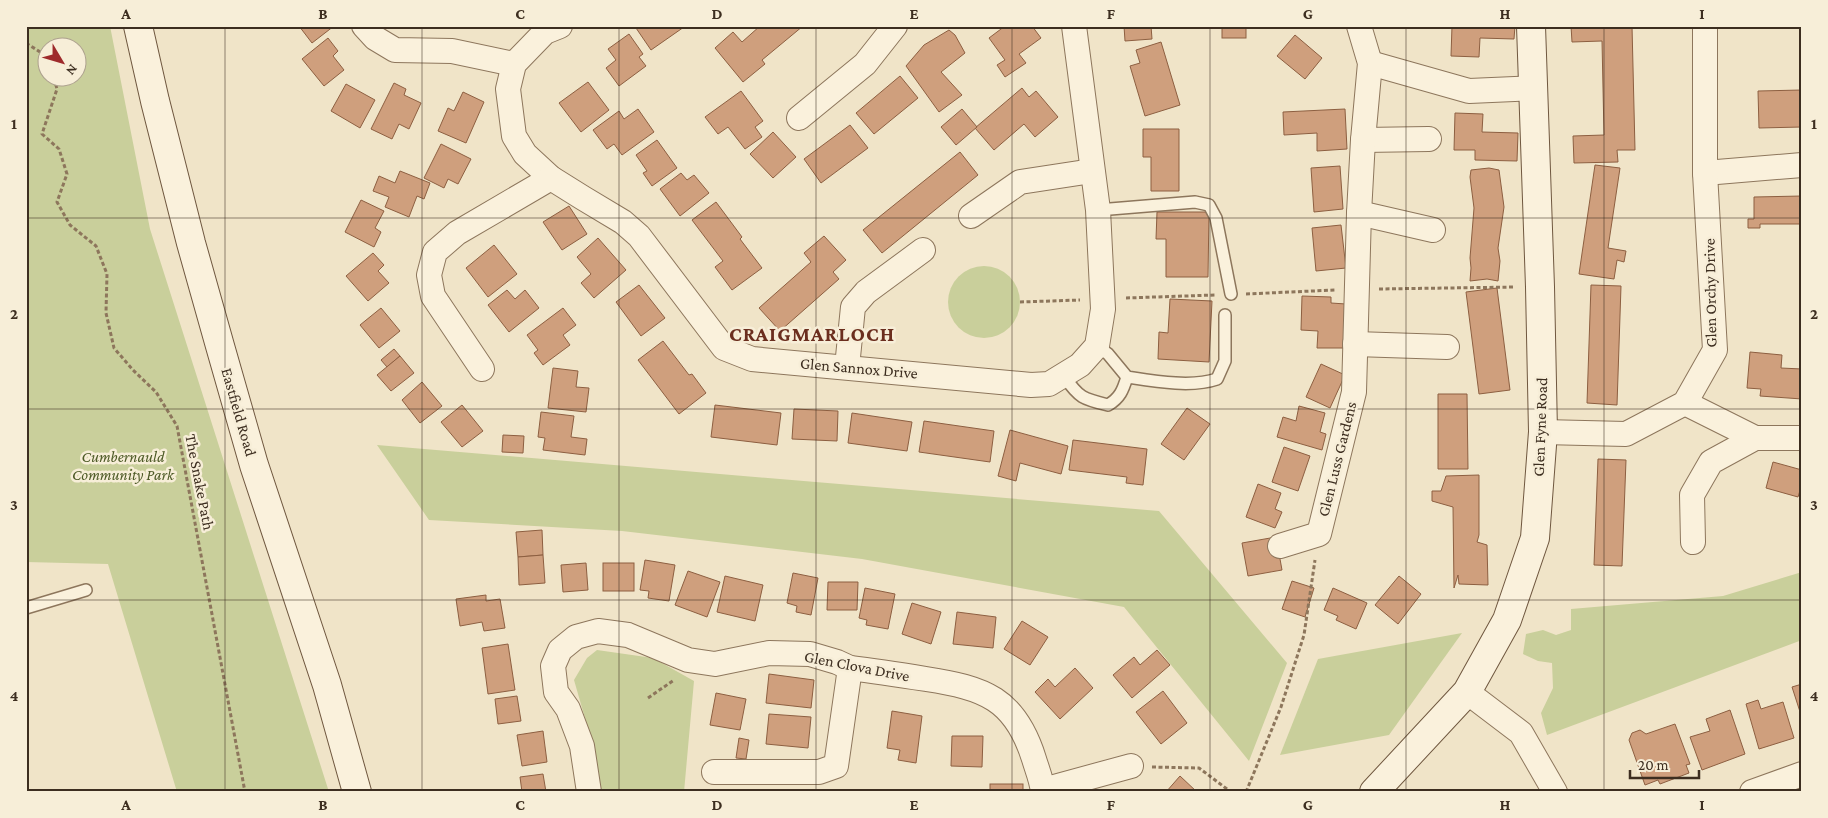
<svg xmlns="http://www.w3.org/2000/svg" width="1828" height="818" viewBox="0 0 1828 818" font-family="'Crimson Pro',serif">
	<rect width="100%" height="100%" fill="#f0e4c8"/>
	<g fill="#c9cf9b" fill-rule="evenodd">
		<path d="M26 26H110L150 229 329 792H177L108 564 26 562ZM48 48H78V78H48Z"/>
		<circle cx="984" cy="302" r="36"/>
		<polygon points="377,445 1159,511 1287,663 1249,761 1124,607 862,559 622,531 429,520"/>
		<polygon points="1802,572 1802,640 1547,735 1541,713 1553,688 1552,663 1538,661 1523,654 1526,634 1543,630 1556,635 1571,630 1571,609 1723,596"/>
		<polygon points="1462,633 1389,735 1280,755 1318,659"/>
		<polygon points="597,650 653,658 694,681 684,792 601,792 591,739 574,680 587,658"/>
	</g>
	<g fill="#cf9f7d" stroke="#8d5f41">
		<polygon points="299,26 334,26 312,43"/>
		<polygon points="639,26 683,26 684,27 651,50 636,28"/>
		<polygon points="760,26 803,26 762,60 765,64 743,82 715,48 733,32 742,42"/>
		<polygon points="1005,26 1032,26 1041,38 1019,54 1026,63 1005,77 997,65 1005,60 989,38"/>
		<polygon points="1124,26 1151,26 1152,39 1125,41"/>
		<rect x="1222" y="26" width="24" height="12"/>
		<polygon points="1452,26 1515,26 1514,39 1480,38 1479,57 1451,56"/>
		<polygon points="1571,26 1632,26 1635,150 1617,150 1618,162 1574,163 1573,136 1604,135 1602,41 1572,42"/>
		<polygon points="949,30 955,35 965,53 941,72 962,95 939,112 906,66 924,45"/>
		<polygon points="629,34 643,54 639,57 646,66 619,86 606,68 616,60 608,49"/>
		<polygon points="1295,35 1322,58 1305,79 1277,56"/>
		<polygon points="328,38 338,51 333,56 344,70 324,86 302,59"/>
		<polygon points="1161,42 1180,105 1145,116 1130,66 1140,63 1136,50"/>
		<polygon points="900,76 918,98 874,134 856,113"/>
		<polygon points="588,82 609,110 581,132 559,103"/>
		<polygon points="394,83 406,89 404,95 421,103 409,129 399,124 392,139 371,129"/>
		<polygon points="346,84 375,100 360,128 331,111"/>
		<polygon points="1022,88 1029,97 1036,91 1058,117 1035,137 1024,124 994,150 975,128"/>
		<polygon points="1802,90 1802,127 1759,128 1758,91"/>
		<polygon points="741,91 763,121 755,127 762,137 745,149 728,127 718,134 705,117"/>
		<polygon points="463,92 484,102 466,143 438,131 448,108 454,111"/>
		<polygon points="638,109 654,132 622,155 614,144 607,149 593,130 619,111 624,119"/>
		<polygon points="962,109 977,127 956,145 941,127"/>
		<polygon points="1345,109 1347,149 1317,151 1317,133 1284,135 1283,112"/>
		<polygon points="1455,113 1483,114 1482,132 1518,133 1517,161 1475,160 1475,150 1454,150"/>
		<polygon points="850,125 868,148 821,183 804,159"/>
		<polygon points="1143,129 1179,129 1179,191 1151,191 1151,157 1143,157"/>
		<polygon points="773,132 796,157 773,178 750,154"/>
		<polygon points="657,140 677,168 652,186 643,173 647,171 636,155"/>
		<polygon points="441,144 471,159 458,184 448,179 444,188 424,178"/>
		<polygon points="960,152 978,175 882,253 863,230"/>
		<polygon points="1595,165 1620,168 1608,248 1626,251 1624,262 1617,260 1614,279 1579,274"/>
		<polygon points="1340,166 1343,209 1314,212 1311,168"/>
		<polygon points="1489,168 1499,170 1504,207 1498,248 1500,261 1498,281 1487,279 1470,281 1471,268 1470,258 1474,208 1470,177 1471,170"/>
		<polygon points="400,171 430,183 424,199 417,196 409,217 385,207 389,197 373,191 379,176 395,183"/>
		<polygon points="681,173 687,180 694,175 709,193 680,216 660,189"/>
		<polygon points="1802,196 1802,224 1760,224 1760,228 1748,228 1748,219 1754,219 1754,197"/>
		<polygon points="361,200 384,211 375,228 381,232 374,247 345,232"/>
		<polygon points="716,202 742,237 740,239 762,268 732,290 715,267 723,261 692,220"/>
		<polygon points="569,206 587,234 562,250 543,222"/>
		<polygon points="1157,212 1209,212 1208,277 1166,277 1166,239 1156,239"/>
		<polygon points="1341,225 1346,268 1316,271 1312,228"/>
		<polygon points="824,236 846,260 833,272 839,279 780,331 759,308 811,262 804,253"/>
		<polygon points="598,238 626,270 594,298 581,283 591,274 577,257"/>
		<polygon points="494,245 517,274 488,297 466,268"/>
		<polygon points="373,253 384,265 378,271 389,283 368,301 346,276"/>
		<polygon points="639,285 665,318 641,336 616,302"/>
		<polygon points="1591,285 1621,286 1617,405 1587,403"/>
		<polygon points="1497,288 1510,390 1479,394 1466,292"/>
		<polygon points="507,290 515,299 525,290 539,308 509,332 488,305"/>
		<polygon points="1302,296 1331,297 1331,303 1346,304 1345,348 1317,348 1318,331 1301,330"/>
		<polygon points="1170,299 1212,301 1209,362 1158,359 1159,332 1168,333"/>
		<polygon points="381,308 400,331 379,348 360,325"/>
		<polygon points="563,308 576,325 563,335 570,345 543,365 534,353 538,350 527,335"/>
		<polygon points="663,341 689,375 692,374 706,393 679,414 638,360"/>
		<polygon points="394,349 400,356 387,367 381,360"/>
		<polygon points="1750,352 1782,355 1781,368 1802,369 1802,399 1760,396 1761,389 1747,388"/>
		<polygon points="400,356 414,373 391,391 377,375"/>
		<polygon points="1321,364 1345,375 1330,408 1306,397"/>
		<polygon points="553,368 578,371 576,387 589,388 586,412 548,408"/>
		<polygon points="422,382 442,406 420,423 402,400"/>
		<polygon points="1438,394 1467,394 1468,469 1438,469"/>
		<polygon points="462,405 483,431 462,447 441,422"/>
		<polygon points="715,405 781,413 777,445 711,437"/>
		<polygon points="1299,406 1325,413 1320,432 1326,434 1322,450 1277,437 1283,417 1296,421"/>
		<polygon points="1187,408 1210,424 1184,460 1161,444"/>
		<polygon points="794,409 838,411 837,441 792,439"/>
		<polygon points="541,412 574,416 571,437 587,439 585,455 543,450 545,438 538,437"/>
		<polygon points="852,413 912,422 907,451 848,443"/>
		<polygon points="924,421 994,431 990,462 919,452"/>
		<polygon points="1010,430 1068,446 1061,474 1020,463 1016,481 998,476"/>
		<polygon points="503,435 524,436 523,453 502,452"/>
		<polygon points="1073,440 1147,449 1143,485 1126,483 1127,477 1069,470"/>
		<polygon points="1284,447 1310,456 1298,491 1272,482"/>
		<polygon points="1598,459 1626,460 1622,566 1594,565"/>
		<polygon points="1773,462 1802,470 1802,484 1798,497 1766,488"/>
		<polygon points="1479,475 1479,535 1477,542 1487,545 1488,585 1459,584 1458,575 1454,588 1453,507 1432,501 1432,491 1441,491 1446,476"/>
		<polygon points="1258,484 1281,493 1275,509 1282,512 1275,528 1246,517"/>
		<polygon points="542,530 543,555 518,557 516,532"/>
		<polygon points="1276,537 1282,570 1248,576 1242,543"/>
		<polygon points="543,555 545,583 519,585 518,557"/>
		<polygon points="645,560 675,565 669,601 648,598 649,591 640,590"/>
		<polygon points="586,563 588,590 563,592 561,565"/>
		<rect x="603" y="563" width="31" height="28"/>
		<polygon points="688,571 720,582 707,617 675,605"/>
		<polygon points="793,573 818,578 811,615 796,612 797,606 787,603"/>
		<polygon points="725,576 763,585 755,621 717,612"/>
		<polygon points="1399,576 1421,594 1398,624 1375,605"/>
		<polygon points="1292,581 1314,588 1305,617 1282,609"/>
		<polygon points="828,582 858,582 857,610 827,610"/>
		<polygon points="865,588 895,594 888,629 866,625 867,620 859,618"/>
		<polygon points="1333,588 1367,603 1356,629 1336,620 1338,616 1324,610"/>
		<polygon points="486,595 486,601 500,599 505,628 484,631 482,622 460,626 456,599"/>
		<polygon points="912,603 941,612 931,644 902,634"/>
		<polygon points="957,612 996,617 993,648 953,644"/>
		<polygon points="1022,621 1048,637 1030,665 1004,649"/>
		<polygon points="508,644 515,690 488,694 482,648"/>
		<polygon points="1157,650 1170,665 1132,698 1113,675 1134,657 1140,665"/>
		<polygon points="1075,668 1093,688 1060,719 1035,692 1048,679 1055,687"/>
		<polygon points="769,674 814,680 811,708 766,703"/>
		<polygon points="1802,684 1802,718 1792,687"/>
		<polygon points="1163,691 1187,723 1161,744 1136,712"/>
		<polygon points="716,693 746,699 740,730 710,725"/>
		<polygon points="517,696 521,721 498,724 495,699"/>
		<polygon points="1758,700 1761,709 1783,702 1794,738 1759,749 1746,704"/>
		<polygon points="1730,710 1745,754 1702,770 1690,737 1710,731 1706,719"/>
		<polygon points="892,711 922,716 916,763 898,760 900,750 887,748"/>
		<polygon points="769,714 811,717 808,748 766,744"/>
		<polygon points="1675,724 1690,764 1686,765 1689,773 1660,784 1658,780 1645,785 1629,740 1632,733 1640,730 1646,734"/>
		<polygon points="543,731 547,762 522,766 517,735"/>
		<polygon points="952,736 983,736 982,767 951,766"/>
		<polygon points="739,738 749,740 746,759 736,758"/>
		<polygon points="543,774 546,792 522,792 520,777"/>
		<polygon points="1180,776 1197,792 1166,792"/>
		<rect x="990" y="784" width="33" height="8"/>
	</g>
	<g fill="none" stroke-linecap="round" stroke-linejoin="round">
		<g stroke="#8d765c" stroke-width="14">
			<g id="lane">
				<polyline points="1098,210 1195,202 1209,205 1216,218 1231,294"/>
				<path d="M1097 346 1108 354 1127 377C1153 381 1191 388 1217 379L1225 361V315"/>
				<path d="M1064 376C1079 398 1083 399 1108 405 1120 398 1123 390 1127 377"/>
				<polyline points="26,608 86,590"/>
			</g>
		</g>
		<g stroke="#8d765c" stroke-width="26">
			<g id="street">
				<polyline points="364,26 375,38 395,50 452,51 514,64"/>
				<polyline points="560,26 545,32 514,64 508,89 514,136 525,154 551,178 583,198 623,222 639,236 724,348 752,359 1031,385 1049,384 1080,365 1097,346 1103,309 1098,210 1074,26"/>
				<polyline points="1370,63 1469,91 1535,88"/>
				<polyline points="799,118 865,64 895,26"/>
				<polyline points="1363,140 1429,139"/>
				<polyline points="1705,173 1802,165"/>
				<polyline points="1359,213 1433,230"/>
				<polyline points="971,216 1020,182 1092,171"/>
				<polyline points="1355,344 1447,347"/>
				<polyline points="847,367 853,307 866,292 923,250"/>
				<polyline points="482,369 433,296 429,275 435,252 457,233 551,178"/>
				<polyline points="1685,403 1755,438 1802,438"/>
				<polyline points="1543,432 1626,434 1685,403 1715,350 1705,173 1705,26"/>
				<polyline points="1693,542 1692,495 1711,462 1755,438"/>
				<polyline points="1280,546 1319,534 1354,392 1359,213 1363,140 1370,63 1359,26"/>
				<polyline points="1467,692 1521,733 1555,792"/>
				<polyline points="714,772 819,772 836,766 850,668"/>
				<polyline points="1043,790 1131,766"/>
				<path d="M589 792 582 746 568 709 556 692 553 666 560 650 576 637 598 631 628 635 688 660 715 664 769 653 810 654 837 662 850 668C875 671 901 675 926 679 984 688 1015 698 1034 759 1037 769 1042 781 1043 792"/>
				<polyline points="1752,792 1802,774"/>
			</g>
		</g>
		<g stroke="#6f573f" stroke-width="30">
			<g id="secondary">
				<polyline points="138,26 155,101 191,243 220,346 254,465 327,685 357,792"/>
				<polyline points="1374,792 1467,692 1507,620 1535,538 1543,432 1540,287 1531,26"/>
			</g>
		</g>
		<g stroke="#8d765c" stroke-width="3" stroke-dasharray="4 2.5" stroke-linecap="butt">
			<polyline points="26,43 48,57"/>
			<polyline points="54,78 57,89 42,134 59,149 67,174 57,202 70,225 96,246 107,274 106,313 114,348 133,370 156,392 177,426 245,792"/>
			<polyline points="1379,289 1515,287"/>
			<polyline points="1246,294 1335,290"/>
			<polyline points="1126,298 1215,295"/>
			<polyline points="1020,302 1080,300"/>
			<polyline points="648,698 674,680"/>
			<polyline points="1152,767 1199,768 1231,792"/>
			<polyline points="1246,792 1281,707 1304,635 1315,560"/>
		</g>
		<use href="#lane" stroke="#faf1dc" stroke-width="11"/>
		<use href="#street" stroke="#faf1dc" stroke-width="24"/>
		<use href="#secondary" stroke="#faf1dc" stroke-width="28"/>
	</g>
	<path fill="none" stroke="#3d2e20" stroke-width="1" stroke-opacity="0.55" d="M225 26V792M422 26V792M619 26V792M816 26V792M1012 26V792M1210 26V792M1406 26V792M1604 26V792M26 218H1802M26 409H1802M26 600H1802"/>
	<g text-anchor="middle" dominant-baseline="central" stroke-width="5" stroke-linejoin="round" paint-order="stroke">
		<g font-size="16" fill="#3d2e20" stroke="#f7eed8">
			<text transform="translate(1710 293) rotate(-91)">Glen Orchy Drive</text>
			<text transform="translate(859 368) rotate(5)">Glen Sannox Drive</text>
			<text transform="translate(239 412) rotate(74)">Eastfield Road</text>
			<text transform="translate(1540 427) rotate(-88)">Glen Fyne Road</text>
			<text transform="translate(1337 459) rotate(-76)">Glen Luss Gardens</text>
			<text transform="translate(200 482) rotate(79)">The Snake Path</text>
			<text transform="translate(857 666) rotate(11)">Glen Clova Drive</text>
		</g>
		<g font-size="16" font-style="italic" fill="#4d5a26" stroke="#f7eed8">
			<text x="123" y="456">Cumbernauld<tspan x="123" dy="18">Community Park</tspan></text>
		</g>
		<g font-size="21" font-weight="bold" letter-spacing="1" fill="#6b2e1e" stroke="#f7eed8">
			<text x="812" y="334">CRAIGMARLOCH</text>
		</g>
	</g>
	<rect width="1828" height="818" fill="none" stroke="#f7eed8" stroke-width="55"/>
	<g transform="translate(62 62) rotate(128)"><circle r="24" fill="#f7eed8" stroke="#ada18e"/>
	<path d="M0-4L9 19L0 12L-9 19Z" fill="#9e2a2b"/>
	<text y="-8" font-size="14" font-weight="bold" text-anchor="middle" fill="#3d2e20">N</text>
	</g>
	<path d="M1630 770v8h69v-8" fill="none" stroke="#3d2e20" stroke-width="2.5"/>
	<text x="1638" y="770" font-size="15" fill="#3d2e20" stroke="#f7eed8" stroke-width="4" paint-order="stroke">20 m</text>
	<rect x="28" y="28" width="1772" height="762" fill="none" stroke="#3d2e20" stroke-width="2"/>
	<g font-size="16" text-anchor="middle" font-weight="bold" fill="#3d2e20">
		<text x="126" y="19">A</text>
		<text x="323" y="19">B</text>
		<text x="520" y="19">C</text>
		<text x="717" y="19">D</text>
		<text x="914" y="19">E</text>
		<text x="1111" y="19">F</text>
		<text x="1308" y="19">G</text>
		<text x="1505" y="19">H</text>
		<text x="1702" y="19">I</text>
		<text x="14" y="129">1</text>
		<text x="1814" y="129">1</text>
		<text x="14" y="319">2</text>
		<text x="1814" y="319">2</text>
		<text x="14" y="510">3</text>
		<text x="1814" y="510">3</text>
		<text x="14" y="701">4</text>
		<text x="1814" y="701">4</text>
		<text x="126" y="810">A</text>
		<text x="323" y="810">B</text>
		<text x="520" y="810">C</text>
		<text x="717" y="810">D</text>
		<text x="914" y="810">E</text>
		<text x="1111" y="810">F</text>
		<text x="1308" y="810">G</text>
		<text x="1505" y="810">H</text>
		<text x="1702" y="810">I</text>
	</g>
</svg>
